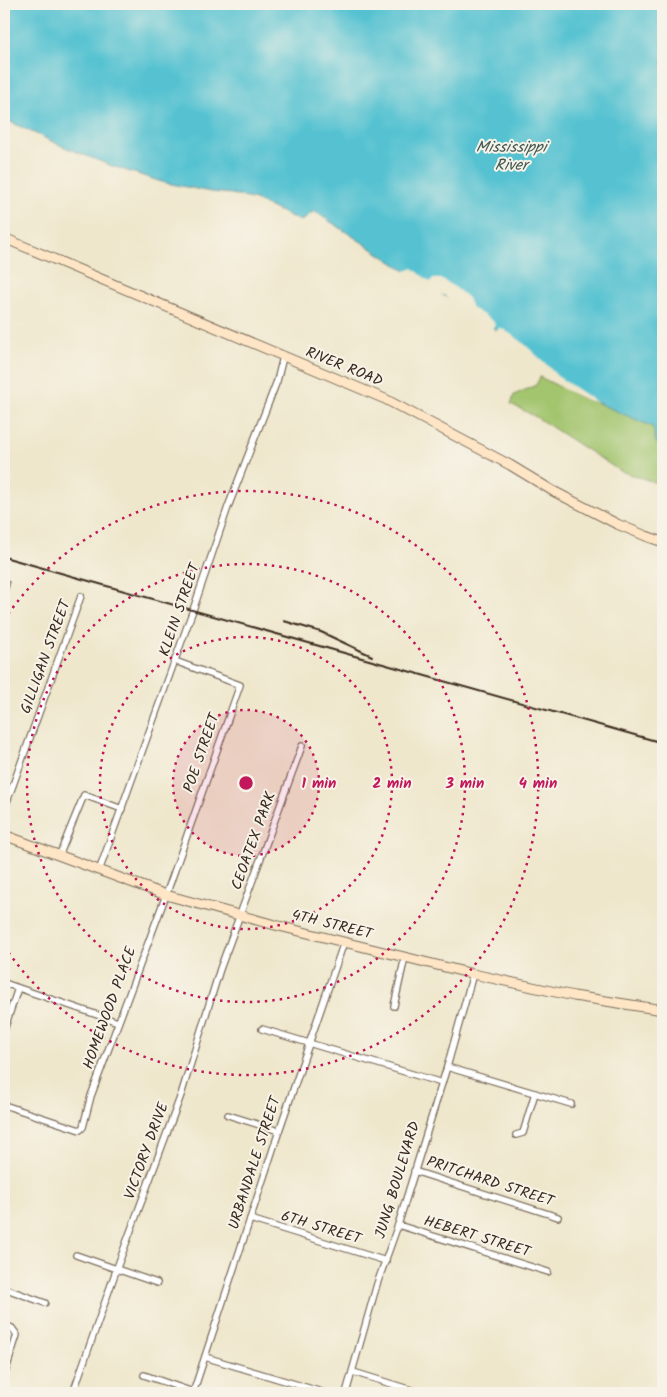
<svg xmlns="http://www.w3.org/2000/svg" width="667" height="1397" viewBox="0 0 667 1397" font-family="Kalam,sans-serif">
	<rect width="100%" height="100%" fill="#f7f3e8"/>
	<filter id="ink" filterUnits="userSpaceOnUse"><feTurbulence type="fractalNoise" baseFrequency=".02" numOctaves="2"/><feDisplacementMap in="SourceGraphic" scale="10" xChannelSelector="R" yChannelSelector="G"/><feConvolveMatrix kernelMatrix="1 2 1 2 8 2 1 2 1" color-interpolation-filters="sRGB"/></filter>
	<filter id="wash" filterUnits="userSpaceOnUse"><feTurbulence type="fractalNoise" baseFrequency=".0096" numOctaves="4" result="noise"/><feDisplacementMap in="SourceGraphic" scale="20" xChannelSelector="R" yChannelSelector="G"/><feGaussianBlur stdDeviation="1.12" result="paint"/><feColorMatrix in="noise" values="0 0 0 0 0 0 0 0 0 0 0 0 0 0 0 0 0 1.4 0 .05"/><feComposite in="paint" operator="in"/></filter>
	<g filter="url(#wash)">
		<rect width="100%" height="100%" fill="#efe7cc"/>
		<polygon fill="#a3c56e" stroke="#6f7846" points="540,377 586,400 663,419 663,485 620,471 536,417 511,404 514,395 536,385"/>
		<polygon fill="#57c2d1" stroke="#497678" points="4,4 663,4 663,444 656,443 653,427 566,389 527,350 314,211 301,221 255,200 232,194 211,192 162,182 112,166 62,146 4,119"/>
		<g fill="#efe7cc">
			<polygon points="413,268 430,282 433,279 441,279 456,288 468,298 472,308 493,321 495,325 491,330 457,308 444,295 437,294 404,272"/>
			<polygon points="500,327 521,341 546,364 557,376 598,403 586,400 561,388 540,370 525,352 495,333"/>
		</g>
	</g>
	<g filter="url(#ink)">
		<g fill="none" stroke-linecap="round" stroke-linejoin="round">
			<g stroke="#7a6c5b" stroke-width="8">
				<g id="minor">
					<polyline points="4,591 6,584"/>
					<polyline points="4,810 81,596"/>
					<polyline points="59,856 84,795 122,809"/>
					<polyline points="99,871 193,610 228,507 277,381 283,357"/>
					<polyline points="4,983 118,1022"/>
					<polyline points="394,1006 405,957"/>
					<polyline points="262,1029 442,1083"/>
					<polyline points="4,1030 18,988"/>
					<polyline points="447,1067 571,1104"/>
					<polyline points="4,1105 80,1130 83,1127 91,1096 166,895 240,685 175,661"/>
					<polyline points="228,1115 279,1131"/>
					<polyline points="516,1135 523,1133 535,1093"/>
					<polyline points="414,1171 558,1217"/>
					<polyline points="250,1219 386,1261"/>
					<polyline points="398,1225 548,1272"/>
					<polyline points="76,1255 157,1283"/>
					<polyline points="4,1288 45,1303"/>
					<polyline points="4,1325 12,1328 17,1335 4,1376"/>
					<polyline points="205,1357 325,1393"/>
					<polyline points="353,1372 421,1393"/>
					<polyline points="144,1375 193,1392"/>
					<polyline points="73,1393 118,1265 181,1095 220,969 302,746"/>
					<polyline points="193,1393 279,1131 344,942"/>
					<polyline points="346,1393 377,1284 398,1225 447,1067 473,974"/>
				</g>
			</g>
			<g stroke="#7a6c5b" stroke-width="11">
				<g id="secondary">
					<polyline points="4,238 385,399 510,465 553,491 617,524 646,536 663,542"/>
					<polyline points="4,835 166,895 275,925 473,974 574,996 663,1010"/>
				</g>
			</g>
			<use href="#minor" stroke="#fff" stroke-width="5.5"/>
			<use href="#secondary" stroke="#fde5c5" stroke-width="9"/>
			<g stroke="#3b2a1e" stroke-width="2">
				<polyline points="4,557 663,743"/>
				<polyline points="284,621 321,632 372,656"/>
			</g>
		</g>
	</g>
	<circle cx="246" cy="783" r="73" fill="#c2185b" fill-opacity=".12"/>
	<g fill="none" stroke="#c2185b" stroke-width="2.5" stroke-dasharray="2.5 5">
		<circle cx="246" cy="783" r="73"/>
		<circle cx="246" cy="783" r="146"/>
		<circle cx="246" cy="783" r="219"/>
		<path d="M4 620A292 292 0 1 1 4 946"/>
	</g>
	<g text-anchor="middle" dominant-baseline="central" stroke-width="4" stroke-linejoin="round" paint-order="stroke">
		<g font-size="15" fill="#3b2a1e" stroke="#f7f3e8">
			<text transform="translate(344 367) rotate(22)">RIVER ROAD</text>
			<text transform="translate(180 610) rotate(-71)">KLEIN STREET</text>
			<text transform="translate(46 657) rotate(-70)">GILLIGAN STREET</text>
			<text transform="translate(202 753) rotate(-71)">POE STREET</text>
			<text transform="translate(254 841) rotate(-70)">CEOATEX PARK</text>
			<text transform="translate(332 925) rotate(14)">4TH STREET</text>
			<text transform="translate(110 1008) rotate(-70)">HOMEWOOD PLACE</text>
			<text transform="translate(147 1151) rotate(-70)">VICTORY DRIVE</text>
			<text transform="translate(255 1163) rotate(-72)">URBANDALE STREET</text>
			<text transform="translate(398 1180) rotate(-73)">JUNG BOULEVARD</text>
			<text transform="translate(490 1182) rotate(18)">PRITCHARD STREET</text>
			<text transform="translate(321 1228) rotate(17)">6TH STREET</text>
			<text transform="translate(477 1237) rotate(17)">HEBERT STREET</text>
		</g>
		<g font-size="16" font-style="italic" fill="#435854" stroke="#f7f3e8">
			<text x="511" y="147">Mississippi<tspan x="511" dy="18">River</tspan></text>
		</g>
	</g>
	<circle cx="246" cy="783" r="8" fill="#c2185b" stroke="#f7f3e8" stroke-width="2.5"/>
	<g font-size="15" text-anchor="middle" font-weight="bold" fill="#c2185b" stroke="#f7f3e8" stroke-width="4" stroke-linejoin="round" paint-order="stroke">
		<text x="319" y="788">1 min</text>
		<text x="392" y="788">2 min</text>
		<text x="465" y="788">3 min</text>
		<text x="538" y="788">4 min</text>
	</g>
	<rect width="667" height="1397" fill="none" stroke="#f7f3e8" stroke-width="20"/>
</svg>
